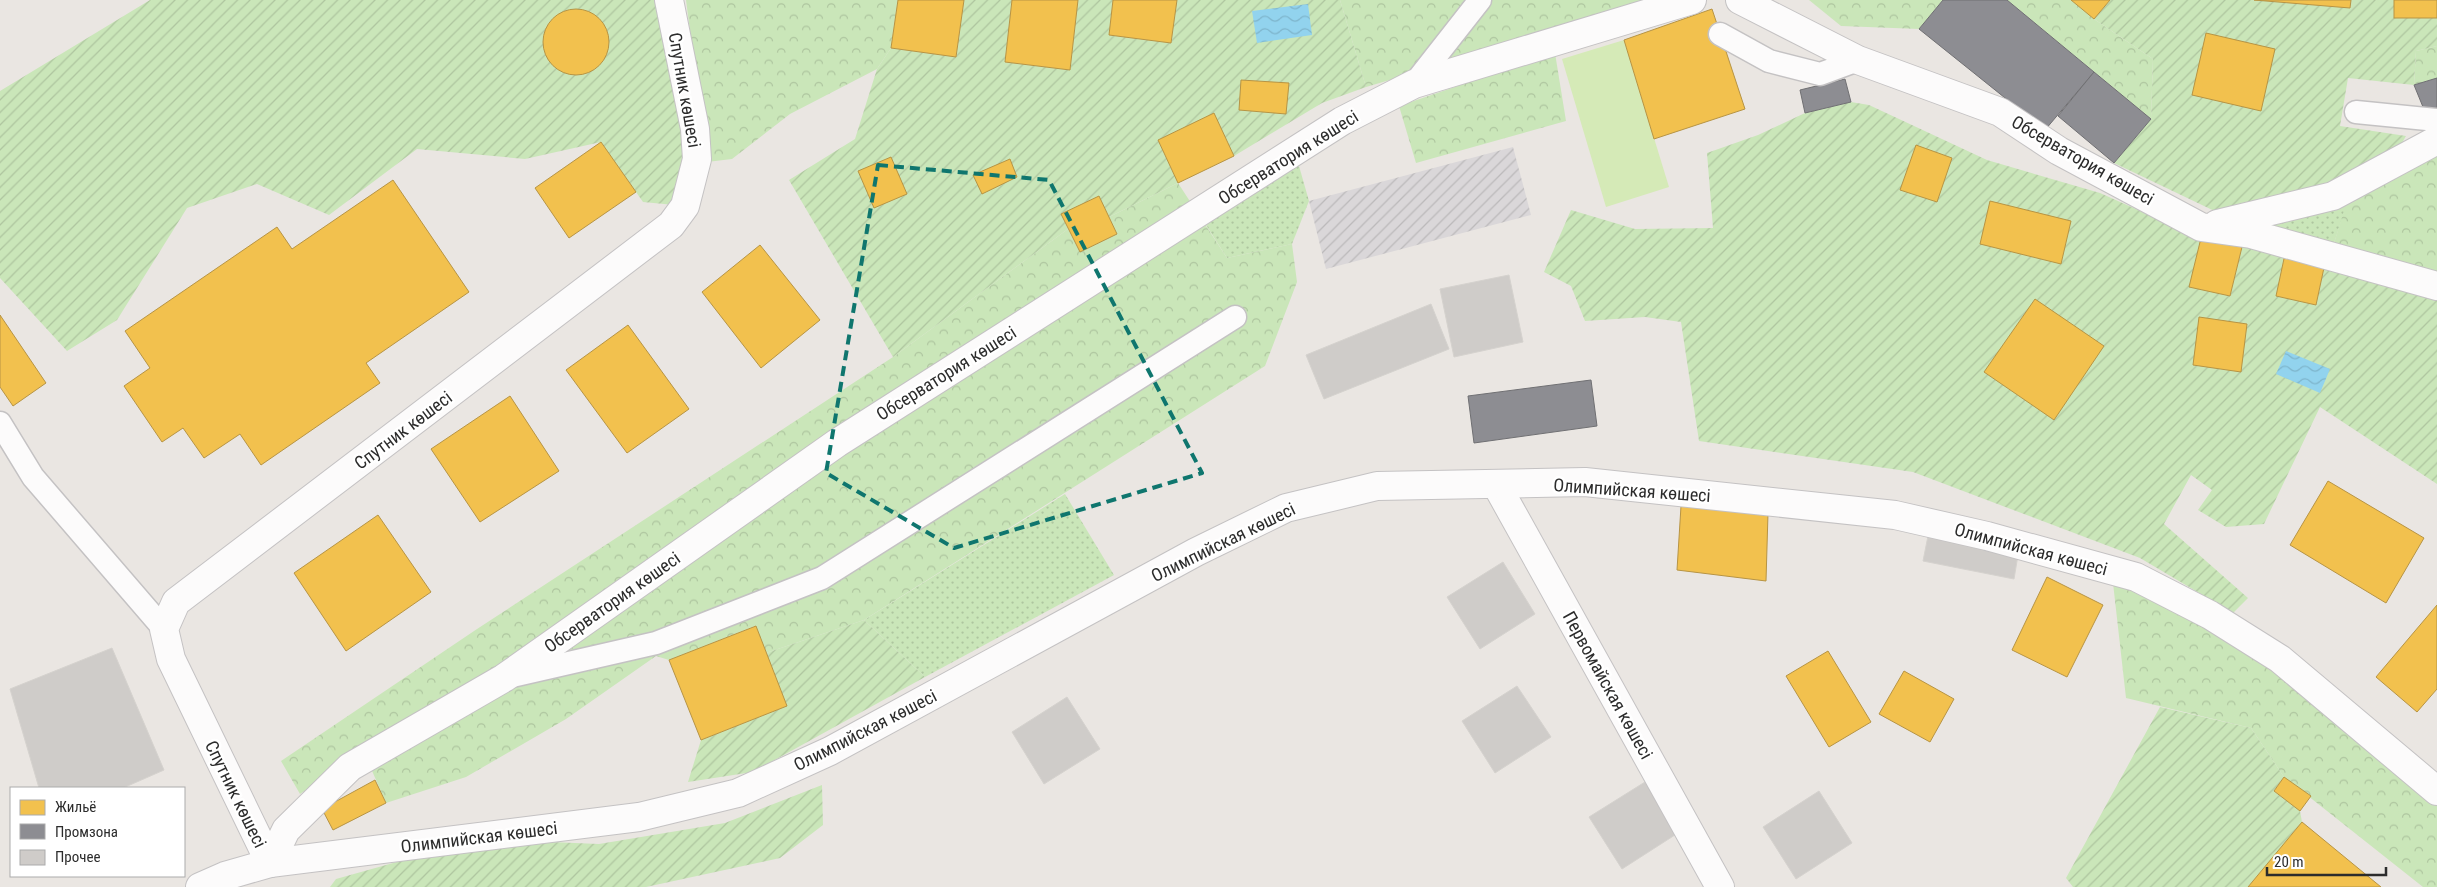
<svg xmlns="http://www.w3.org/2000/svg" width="2437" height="887" viewBox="0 0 2437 887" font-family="'Roboto Condensed',sans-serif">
	<defs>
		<pattern id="industrial-furrows" width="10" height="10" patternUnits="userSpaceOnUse" patternTransform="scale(1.25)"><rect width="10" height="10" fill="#dad7d9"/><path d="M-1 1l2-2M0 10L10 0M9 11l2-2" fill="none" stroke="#bbb9ba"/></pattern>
		<pattern id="grass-dots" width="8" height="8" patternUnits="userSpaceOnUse" patternTransform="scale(1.25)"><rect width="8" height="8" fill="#cae6b9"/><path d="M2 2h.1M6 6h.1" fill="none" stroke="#aec59f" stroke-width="1.8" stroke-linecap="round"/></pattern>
		<pattern id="forest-crowns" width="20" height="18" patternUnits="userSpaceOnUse" patternTransform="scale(1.25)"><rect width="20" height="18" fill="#cae6b9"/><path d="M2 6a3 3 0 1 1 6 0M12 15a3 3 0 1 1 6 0" fill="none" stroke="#aec59f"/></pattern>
		<pattern id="garden-furrows" width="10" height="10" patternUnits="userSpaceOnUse" patternTransform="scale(1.25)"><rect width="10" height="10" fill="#cae6b9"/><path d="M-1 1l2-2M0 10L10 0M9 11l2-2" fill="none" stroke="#aec59f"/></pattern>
		<pattern id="water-waves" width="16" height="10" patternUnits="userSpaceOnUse" patternTransform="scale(1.25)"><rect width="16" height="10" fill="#92d3ee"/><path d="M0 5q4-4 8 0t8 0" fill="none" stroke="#7eb5cc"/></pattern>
	</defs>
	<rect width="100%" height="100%" fill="#eae6e2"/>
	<polygon fill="url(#industrial-furrows)" points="1513,147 1531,215 1326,269 1309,201"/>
	<g fill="url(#grass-dots)">
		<polygon points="1297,159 1309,201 1292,244 1227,258 1206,225"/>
		<polygon points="2349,198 2334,243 2252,227"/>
		<polygon points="1065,494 1114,575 925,677 864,620"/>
	</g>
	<g fill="url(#forest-crowns)">
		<polygon points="686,0 898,0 891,48 877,69 790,114 732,159 707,162"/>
		<polygon points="1340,0 1662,0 1366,87"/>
		<polygon points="1809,0 1943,0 1919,29 1841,26"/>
		<polygon points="2007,0 2071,0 2094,19 2153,59 2151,119"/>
		<polygon points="2437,46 2437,78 2414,85 2416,51"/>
		<polygon points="1555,53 1566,121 1416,163 1399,106"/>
		<polygon points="2437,140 2437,286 2330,256 2352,185"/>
		<polygon points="1178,183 1227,258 1292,244 1297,282 1265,366 864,620 766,653 755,626 669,660 656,656 566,719 466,777 386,803 363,750 300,794 281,761 477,629 893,357 1068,229 1080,252 1117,234 1109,217"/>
		<polygon points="2113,583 2140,590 2278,670 2437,804 2437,887 2423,887 2284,777 2251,728 2126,698"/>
	</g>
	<g fill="url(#garden-furrows)">
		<polygon points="150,0 669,0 695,129 685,206 643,202 601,142 525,159 417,149 329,215 257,184 187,208 117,320 67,351 0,278 0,91"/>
		<polygon points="964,0 1012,0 1005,62 1070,70 1078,0 1113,0 1109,35 1171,43 1177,0 1340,0 1366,87 1322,103 1234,156 1214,114 1158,140 1178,183 1109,217 1062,215 1068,229 893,357 789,180 855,139 877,69 891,48 956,57"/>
		<polygon points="2110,0 2254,0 2350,8 2351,0 2437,0 2437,46 2416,51 2414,85 2348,78 2340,126 2406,136 2395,155 2329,189 2225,216 2114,163 2151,119 2153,59 2094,19"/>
		<polygon points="1851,102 1869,105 1987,160 2100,193 2201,238 2190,287 2230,296 2242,247 2285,254 2277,296 2316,305 2325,263 2437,296 2437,484 2320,407 2264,524 2226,527 2198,510 2212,490 2191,475 2164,524 2248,598 2233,613 2140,558 1913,472 1699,441 1681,322 1645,317 1585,321 1571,286 1544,272 1571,210 1635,229 1713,228 1707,153 1758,135 1805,113"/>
		<polygon points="864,620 925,677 753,772 688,782 701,740 787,706 766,653"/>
		<polygon points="2160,707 2251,728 2284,777 2274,791 2300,811 2302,822 2248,887 2073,887 2066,878"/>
		<polygon points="822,785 823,825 780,858 646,887 330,887 336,879 411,858 501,840 599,844 725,823"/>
	</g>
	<polygon fill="#d5eab7" points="1624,40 1669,187 1606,207 1562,59"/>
	<g fill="url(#water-waves)">
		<polygon points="1308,4 1312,35 1257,43 1252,11"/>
		<polygon points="2286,351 2330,369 2320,393 2276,374"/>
	</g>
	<g fill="#f2c14e" stroke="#b79444">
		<polygon points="898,0 964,0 956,57 891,48"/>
		<polygon points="1012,0 1078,0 1070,70 1005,62"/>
		<polygon points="1113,0 1177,0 1171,43 1109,35"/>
		<polygon points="2071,0 2110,0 2094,19"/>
		<polygon points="2254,0 2351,0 2350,8"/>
		<rect x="2394" y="0" width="43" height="18"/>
		<polygon points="1712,9 1745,109 1654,139 1624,40"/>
		<circle cx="576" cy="42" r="33"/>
		<polygon points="2206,33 2275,49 2261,111 2192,95"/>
		<polygon points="1241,80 1289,83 1286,114 1239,110"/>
		<polygon points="1214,113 1234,156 1178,183 1158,140"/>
		<polygon points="601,142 636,192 569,238 535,188"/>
		<polygon points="1916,145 1952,158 1937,202 1900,190"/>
		<polygon points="891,157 907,194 874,208 858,171"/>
		<polygon points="1010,159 1017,177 982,194 973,175"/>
		<polygon points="393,180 469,292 366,363 380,383 261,465 240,434 204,458 183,428 162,442 124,386 150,368 125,331 277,227 292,249"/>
		<polygon points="1099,196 1117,234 1080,252 1061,214"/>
		<polygon points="1990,201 2071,221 2061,264 1980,244"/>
		<polygon points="2201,238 2242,247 2230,296 2189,287"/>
		<polygon points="760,245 820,320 761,368 702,292"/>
		<polygon points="2285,254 2325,263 2316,305 2276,296"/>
		<polygon points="2035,299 2104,346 2054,420 1984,372"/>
		<polygon points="0,315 46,383 13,406 0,387"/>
		<polygon points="2199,317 2247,324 2241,372 2193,365"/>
		<polygon points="628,325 689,409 627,453 566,370"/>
		<polygon points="510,396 559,471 480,522 431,449"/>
		<polygon points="2328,481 2424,538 2386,603 2290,545"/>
		<polygon points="1681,506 1768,513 1766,581 1677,570"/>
		<polygon points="378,515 431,592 346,651 294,573"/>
		<polygon points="2047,577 2103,605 2067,677 2012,650"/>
		<polygon points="2437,605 2437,689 2417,712 2376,677"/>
		<polygon points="756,626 787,706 701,740 669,660"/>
		<polygon points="1828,651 1871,722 1829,747 1786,676"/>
		<polygon points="1904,671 1954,699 1930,742 1879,714"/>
		<polygon points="2284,777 2311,796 2300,811 2274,791"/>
		<polygon points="375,780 386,803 333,830 322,809"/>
		<polygon points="2302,822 2381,887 2248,887"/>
	</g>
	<g fill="#8d8d92" stroke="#707073">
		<polygon points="1943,0 2007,0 2094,72 2045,130 1919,29"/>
		<polygon points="2094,72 2151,119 2114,163 2058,116"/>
		<polygon points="2437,78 2437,108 2423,107 2414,85"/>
		<polygon points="1845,79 1851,102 1805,113 1800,90"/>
		<polygon points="1591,380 1597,426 1474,443 1468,396"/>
	</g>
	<g fill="#cfccc9" stroke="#d5d2ce">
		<polygon points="1509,275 1523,342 1454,357 1440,289"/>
		<polygon points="1431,304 1449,349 1324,399 1306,355"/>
		<polygon points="1929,531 2019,549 2014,579 1923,561"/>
		<polygon points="1503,562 1535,614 1480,649 1447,597"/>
		<polygon points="112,648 164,770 123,788 39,788 10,689"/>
		<polygon points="1517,686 1551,737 1495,773 1462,721"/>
		<polygon points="1067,697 1100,749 1044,784 1012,732"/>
		<polygon points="1645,782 1678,833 1622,869 1589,817"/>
		<polygon points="1819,791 1852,843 1796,879 1763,827"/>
	</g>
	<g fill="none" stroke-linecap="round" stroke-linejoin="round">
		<g stroke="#c4c2c3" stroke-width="25">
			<g id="lane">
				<polyline points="1720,34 1769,61 1820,74 1858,60"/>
				<polyline points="1414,84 1480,0"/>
				<polyline points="2356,112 2437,120"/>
				<polyline points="0,423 33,477 164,629"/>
				<polyline points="512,676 656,643 822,578 1235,317"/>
			</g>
		</g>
		<g stroke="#c4c2c3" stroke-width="30">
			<g id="street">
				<polyline points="1740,0 1858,60 2000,112 2059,151 2201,227 2251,234 2437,286"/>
				<polyline points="2217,224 2333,196 2437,140"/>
				<polyline points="1496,484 1720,887"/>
				<polyline points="270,863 286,830 350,767 504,678 837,443 1342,121 1414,84 1692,0"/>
				<polyline points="270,863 171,659 164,629 176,602 671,225 685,206 697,159 695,129 669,0"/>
			</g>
		</g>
		<g stroke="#c4c2c3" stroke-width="30">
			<polyline id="secondary" points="200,887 225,876 270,863 639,817 738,793 830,751 1196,552 1286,508 1377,486 1585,482 1895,515 1987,536 2136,577 2210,615 2280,659 2437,791"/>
		</g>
		<use href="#lane" stroke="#fcfbfb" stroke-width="22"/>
		<use href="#street" stroke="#fcfbfb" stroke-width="28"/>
		<use href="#secondary" stroke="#fcfbfb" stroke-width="28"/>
	</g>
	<path fill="none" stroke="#0f766e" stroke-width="4" stroke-dasharray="10 6" stroke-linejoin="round" d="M878 165 1049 180 1202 473 954 548 826 473Z"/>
	<g text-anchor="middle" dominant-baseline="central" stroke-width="5" stroke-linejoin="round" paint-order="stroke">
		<g font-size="18" fill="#2c2c2c" stroke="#fff">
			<text transform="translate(685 90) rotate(80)">Спутник көшесі</text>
			<text transform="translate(1288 157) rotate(-32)">Обсерватория көшесі</text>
			<text transform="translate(2083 160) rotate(30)">Обсерватория көшесі</text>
			<text transform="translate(946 373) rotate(-32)">Обсерватория көшесі</text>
			<text transform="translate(403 430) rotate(-37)">Спутник көшесі</text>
			<text transform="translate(1632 490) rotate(4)">Олимпийская көшесі</text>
			<text transform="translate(1223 542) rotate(-26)">Олимпийская көшесі</text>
			<text transform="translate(2031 549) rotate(15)">Олимпийская көшесі</text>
			<text transform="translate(612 602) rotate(-35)">Обсерватория көшесі</text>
			<text transform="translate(1608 685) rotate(61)">Первомайская көшесі</text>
			<text transform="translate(865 730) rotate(-27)">Олимпийская көшесі</text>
			<text transform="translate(236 794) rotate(64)">Спутник көшесі</text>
			<text transform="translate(479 837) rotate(-7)">Олимпийская көшесі</text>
		</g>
	</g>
	<rect x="10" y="787" width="175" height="90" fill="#ffffff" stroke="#ababab"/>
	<rect x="20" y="800" width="25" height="15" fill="#f2c14e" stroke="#ababab"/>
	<text x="55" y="812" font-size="15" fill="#2c2c2c">Жильё</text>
	<rect x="20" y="824" width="25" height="15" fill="#8d8d92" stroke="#ababab"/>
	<text x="55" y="837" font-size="15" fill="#2c2c2c">Промзона</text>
	<rect x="20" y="850" width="25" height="15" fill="#cfccc9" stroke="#ababab"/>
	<text x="55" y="862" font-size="15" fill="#2c2c2c">Прочее</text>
	<path d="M2267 867v8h119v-8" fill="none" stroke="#2c2c2c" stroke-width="2.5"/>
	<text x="2274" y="867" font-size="15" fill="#2c2c2c" stroke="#ffffff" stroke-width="4" paint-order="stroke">20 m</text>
</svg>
